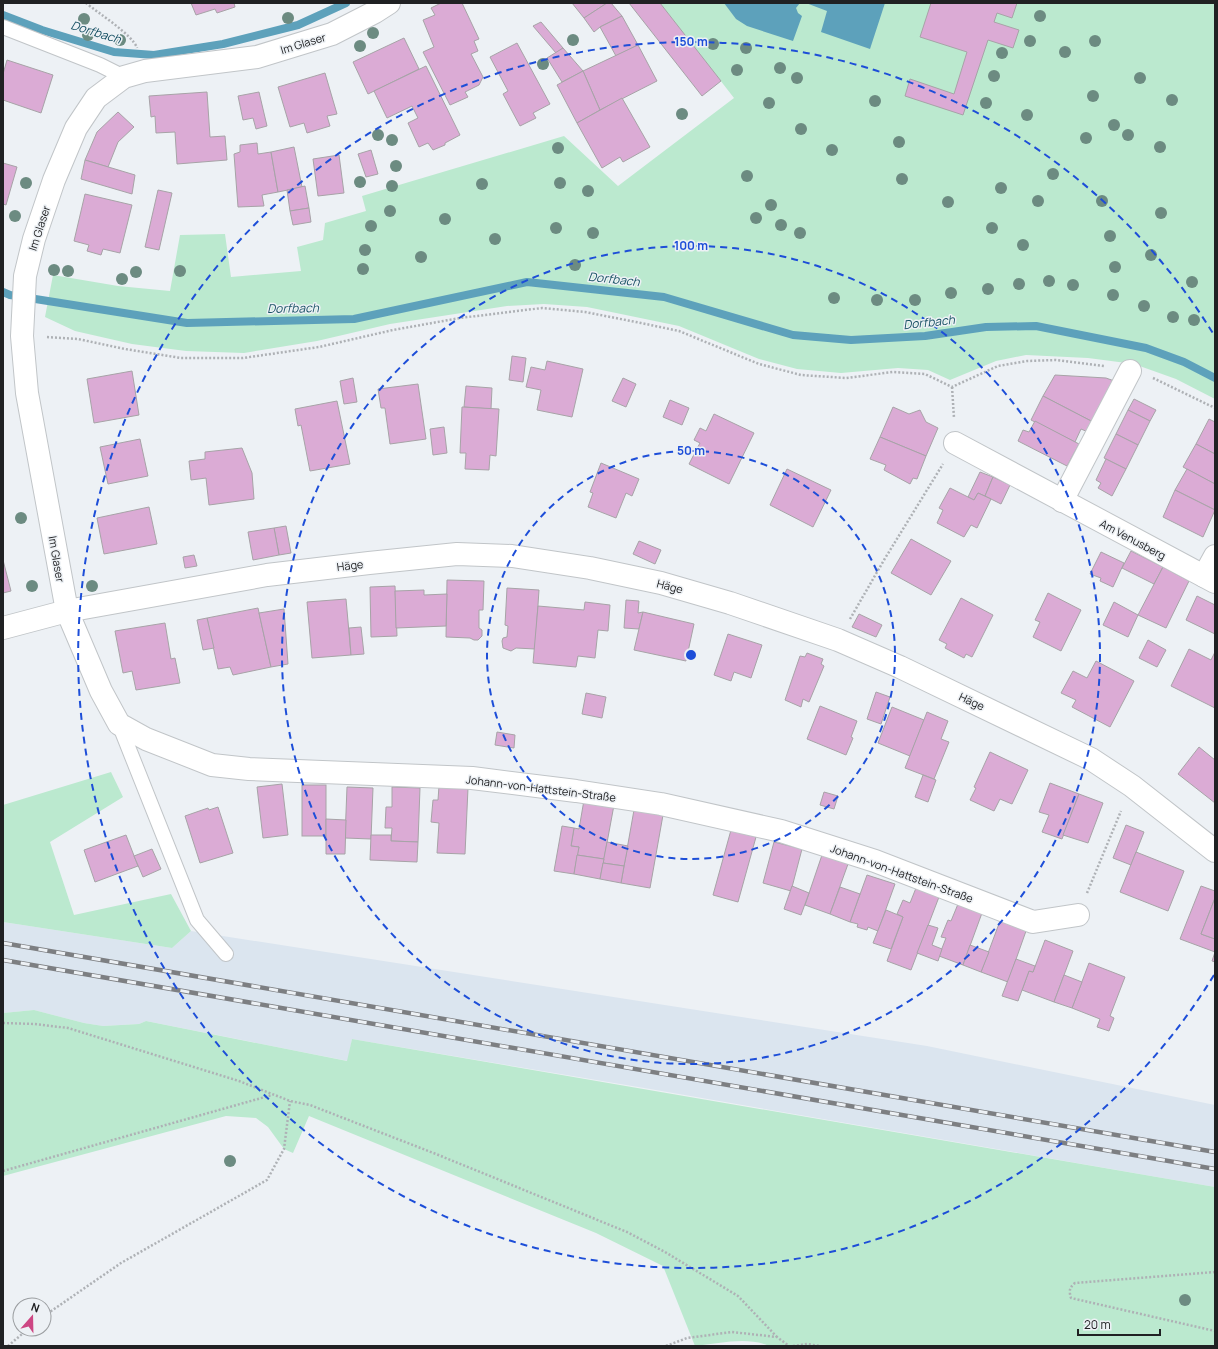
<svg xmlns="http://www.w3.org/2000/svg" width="1218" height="1349" viewBox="0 0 1218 1349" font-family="Manrope,sans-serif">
	<rect width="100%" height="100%" fill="#edf1f5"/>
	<polygon fill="#dbe5ef" points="3,922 172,948 191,931 927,1046 1215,1105 1215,1187 650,1089 352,1039 348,1061 146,1021 139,1024 103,1026 84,1023 34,1010 3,1013"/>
	<g fill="#bbe9cf">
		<polygon points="660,3 1215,3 1215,399 1176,379 1134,364 1088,358 1026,355 996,361 950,380 928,370 898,368 841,373 797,369 759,359 679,326 587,307 544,304 507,306 390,324 317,341 244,353 186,351 132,344 75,331 45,317 53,275 118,286 170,291 180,235 225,234 231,277 301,271 297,247 323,240 325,223 366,211 362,196 564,136 618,186 734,98"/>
		<polygon points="111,772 123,797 50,842 74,915 171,894 191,931 172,948 3,922 3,805"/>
		<path d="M34 1010 84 1023 103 1026 139 1024 146 1021 347 1061 352 1039 1215 1187V1346H769C746 1336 719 1344 695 1346L663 1266 596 1233 309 1116 293 1153 284 1149 268 1127 256 1118 226 1116 3 1176V1013Z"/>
	</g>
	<g fill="#5da1bb">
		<polygon points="724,3 800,3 796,8 798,13 802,16 793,41 747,26 736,19"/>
		<polygon points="806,3 885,3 870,49 821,32 827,11"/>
	</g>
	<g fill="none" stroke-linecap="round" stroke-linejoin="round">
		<g stroke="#5da1bb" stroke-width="8">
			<polyline points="3,15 42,30 114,52 154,55 223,44 298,25 346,3"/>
			<polyline points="3,292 10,295 187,323 354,319 527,282 664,297 793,335 851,340 925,336 986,327 1036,326 1146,348 1184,362 1215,378"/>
		</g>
	</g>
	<g fill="#dbabd5" stroke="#a7a3a7">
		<polygon points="191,3 234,3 235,7 217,13 215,9 196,15"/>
		<polygon points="441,3 462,3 479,39 474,41 478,51 471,54 483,77 479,85 465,92 468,97 450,105 423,52 434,47 423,20 435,15 431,8"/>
		<polygon points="572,3 607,3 584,18"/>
		<polygon points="607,3 611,3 622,16 600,27 594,32 584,18"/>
		<polygon points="629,3 660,3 721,81 702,96"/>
		<polygon points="931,3 1017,3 1012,18 997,13 994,22 1019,30 1013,48 988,40 963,115 905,96 910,79 954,94 967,52 920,37"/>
		<polygon points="622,16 638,45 616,56 600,27"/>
		<polygon points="541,22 563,48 556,53 533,26"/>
		<polygon points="404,38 419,69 368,94 353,62"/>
		<polygon points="517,43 550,104 533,113 536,118 520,126 503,94 508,91 490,57"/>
		<polygon points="638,45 657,81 600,110 583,71"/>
		<polygon points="563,48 583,71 562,82 547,58"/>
		<polygon points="7,60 53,75 41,113 3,100 3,74"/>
		<polygon points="426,66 460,135 445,143 445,145 433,150 428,143 419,147 408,123 418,118 412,106 387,118 374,91"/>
		<polygon points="583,71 600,110 577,123 557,85"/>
		<polygon points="325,73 337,114 327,116 330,126 307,133 304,123 290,127 278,87"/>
		<polygon points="207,92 210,137 225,136 227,160 177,164 175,132 156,133 155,116 151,117 149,96"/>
		<polygon points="259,92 267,126 256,129 253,118 243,120 238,96"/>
		<polygon points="622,98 650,147 623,162 620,157 602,168 577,123"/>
		<polygon points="118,112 134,127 118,142 108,167 85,160 97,132"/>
		<polygon points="257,143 258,154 271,152 278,192 262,195 264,206 238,207 234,154 240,152 240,145"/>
		<polygon points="294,147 302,187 278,192 271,152"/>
		<polygon points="371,150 378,174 366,177 358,154"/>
		<polygon points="339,155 344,193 318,196 313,159"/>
		<polygon points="85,160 135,175 132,194 81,179"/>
		<polygon points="3,163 17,167 6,205 3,204"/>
		<polygon points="305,186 309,208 290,211 287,190"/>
		<polygon points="158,190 172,193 159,250 145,247"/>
		<polygon points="85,194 132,205 120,253 103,249 101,255 87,251 89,245 74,241"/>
		<polygon points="309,208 311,222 293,225 290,211"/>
		<polygon points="512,356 526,358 523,382 509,380"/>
		<polygon points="547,361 583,369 572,417 537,410 541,390 526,387 531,367 545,370"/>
		<polygon points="132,371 139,415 94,423 87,379"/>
		<polygon points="1055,375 1106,378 1117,382 1097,424 1043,396"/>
		<polygon points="353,378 357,402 344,404 340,381"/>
		<polygon points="623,378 636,384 626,407 612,401"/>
		<polygon points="418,384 426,439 390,444 385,408 381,408 378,389"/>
		<polygon points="466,386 492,388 491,409 464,407"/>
		<polygon points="1043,396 1093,422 1088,432 1081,429 1075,442 1031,420"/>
		<polygon points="1134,399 1156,410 1150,421 1128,410"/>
		<polygon points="670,400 689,408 682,425 663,417"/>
		<polygon points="337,401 350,464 310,471 301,425 298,426 295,409"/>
		<polygon points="462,407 499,409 496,456 490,455 489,470 465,469 466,453 460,453"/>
		<polygon points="893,407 909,414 920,410 926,422 938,428 926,456 880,437"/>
		<polygon points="1128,410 1150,421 1138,445 1116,434"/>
		<polygon points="714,414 754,433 729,484 689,464 700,443 694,440 700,428 706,431"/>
		<polygon points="1209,419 1215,422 1215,454 1196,444"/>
		<polygon points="1035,421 1079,444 1067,466 1018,441 1023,430 1029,432"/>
		<polygon points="444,427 447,453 433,455 430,429"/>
		<polygon points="1116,434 1138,445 1126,469 1104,458"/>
		<polygon points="880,437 926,456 917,479 913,478 910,484 884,470 886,465 870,459"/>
		<polygon points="140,439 148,476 108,484 100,447"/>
		<polygon points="1196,444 1215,454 1215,484 1183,467"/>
		<polygon points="242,448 252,473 254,499 209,505 206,478 191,480 189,461 205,459 205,452"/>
		<polygon points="1106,459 1126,469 1112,496 1098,488 1101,483 1096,480"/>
		<polygon points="601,463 639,479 632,496 626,493 616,518 588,507 593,493 590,492"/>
		<polygon points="787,469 831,490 813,527 770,505"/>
		<polygon points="1187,469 1215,484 1215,510 1175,490"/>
		<polygon points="980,472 993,477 985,496 978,493 974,500 968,497"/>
		<polygon points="993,477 1010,485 1001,504 985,496"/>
		<polygon points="950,488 974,500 978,493 991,499 977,528 971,525 964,537 937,523 943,510 939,508"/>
		<polygon points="1175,490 1215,510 1203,537 1163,517"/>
		<polygon points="149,507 157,544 104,554 97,518"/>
		<polygon points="286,526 291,553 279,555 274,528"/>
		<polygon points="274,528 279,555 253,560 248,532"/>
		<polygon points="911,539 951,561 931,595 891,573"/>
		<polygon points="639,541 661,550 655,564 633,554"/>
		<polygon points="1131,551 1163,567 1154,584 1122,568"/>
		<polygon points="1101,552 1124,563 1113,587 1100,581 1101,578 1090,574"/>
		<polygon points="194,555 197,566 185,568 183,557"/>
		<polygon points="3,560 11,591 3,593"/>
		<polygon points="1163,567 1189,581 1166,628 1138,615"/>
		<polygon points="447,580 484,581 483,610 479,610 479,628 482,630 482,636 478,640 474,640 470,638 446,637"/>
		<polygon points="395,586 397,636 371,637 370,587"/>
		<polygon points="507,588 539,590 535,649 516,648 511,651 503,648 502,641 503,638 507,637 508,626 505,625"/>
		<polygon points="424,590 424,595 447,594 446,626 396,628 395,591"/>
		<polygon points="1048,593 1081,610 1061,651 1033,637 1040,622 1035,620"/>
		<polygon points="1197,596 1215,605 1215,634 1186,620"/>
		<polygon points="961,598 993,615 972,657 966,654 964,658 945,648 947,644 939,640"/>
		<polygon points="346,599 351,655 312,658 307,602"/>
		<polygon points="626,600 639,601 638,613 643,612 639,629 624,628"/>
		<polygon points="585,602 610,605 608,631 598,630 595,658 578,656 576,667 533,663 538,606 584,610"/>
		<polygon points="1114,602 1138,615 1128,637 1103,625"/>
		<polygon points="258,608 271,667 233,675 230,667 218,669 207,618"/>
		<polygon points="284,609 288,664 271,667 259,613"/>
		<polygon points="643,612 694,624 686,661 634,650"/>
		<polygon points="859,614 882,625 876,637 852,627"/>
		<polygon points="207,618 214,648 203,650 197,620"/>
		<polygon points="165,623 171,659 175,658 180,683 136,690 132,671 123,673 115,631"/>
		<polygon points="361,627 364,654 351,655 349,628"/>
		<polygon points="728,634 762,645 751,678 734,672 731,681 714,675"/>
		<polygon points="1148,640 1166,650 1157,667 1139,658"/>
		<polygon points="1189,649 1211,660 1215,652 1215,708 1171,686"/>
		<polygon points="807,653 823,659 821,664 824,666 809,702 803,699 801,707 785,700 800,656 805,657"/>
		<polygon points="1096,661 1134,681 1110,727 1072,707 1076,700 1061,693 1073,671 1087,678"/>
		<polygon points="876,692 890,697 881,724 867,719"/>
		<polygon points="586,693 606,697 602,718 582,714"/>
		<polygon points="820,706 857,721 851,737 853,738 846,755 807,739"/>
		<polygon points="892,707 924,720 910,756 878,743"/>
		<polygon points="927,712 948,721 941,739 949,742 934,779 905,768"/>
		<polygon points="497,732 515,735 514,748 495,745"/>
		<polygon points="1199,747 1215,760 1215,803 1178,774"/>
		<polygon points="990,752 1028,770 1012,804 1000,799 994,811 970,800 976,788 974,787"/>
		<polygon points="923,775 936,780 928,802 915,797"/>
		<polygon points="1050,783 1079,794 1062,839 1042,832 1049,815 1039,812"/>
		<polygon points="282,784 288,835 263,838 257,787"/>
		<rect x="302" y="785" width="24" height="51"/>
		<polygon points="439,786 468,788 465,854 437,853 439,823 431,822 433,800 438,800"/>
		<polygon points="347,787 373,788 371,839 345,838"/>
		<polygon points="392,787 420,788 418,842 391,841 392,828 385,828 386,807 392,807"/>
		<polygon points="824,792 838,796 834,809 820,805"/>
		<polygon points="1079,794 1103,803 1088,843 1063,835"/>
		<polygon points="584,800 614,805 604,859 577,855 579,847 571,846 574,828 579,829"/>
		<polygon points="218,807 233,853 200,863 185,816 208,808 209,810"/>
		<polygon points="634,810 663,815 650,888 621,883"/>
		<polygon points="326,819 346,820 345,854 326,854"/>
		<polygon points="1126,825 1144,832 1131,865 1113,858"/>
		<polygon points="562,826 574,828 571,846 579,847 574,874 554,871"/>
		<polygon points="731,830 756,837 738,902 713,895"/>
		<polygon points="126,835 138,866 95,882 84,850"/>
		<polygon points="371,835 391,835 391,841 418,842 417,862 370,860"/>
		<polygon points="607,842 628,846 624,866 603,863"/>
		<polygon points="774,842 802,849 791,891 763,883"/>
		<polygon points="152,849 161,869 143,877 134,856"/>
		<polygon points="1136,852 1184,871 1168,911 1120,892"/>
		<polygon points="577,855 604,859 600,879 574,874"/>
		<polygon points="822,855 848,864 830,914 805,905"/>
		<polygon points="603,863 624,866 621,883 600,879"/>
		<polygon points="867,875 895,884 878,931 868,927 867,930 857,927 858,924 850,922"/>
		<polygon points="792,886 809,893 801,915 784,909"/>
		<polygon points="1201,886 1215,891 1215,898 1201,934 1215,939 1215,952 1180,939"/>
		<polygon points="840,887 860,894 850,922 830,914"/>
		<polygon points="916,888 939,897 911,970 887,961 903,917 897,914 903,900 910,903"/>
		<polygon points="1215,898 1215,939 1201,934"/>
		<polygon points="958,904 982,913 963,965 939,956 946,938 941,937 948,920 951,921"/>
		<polygon points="886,910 903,917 891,949 873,943"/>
		<polygon points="1000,921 1026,931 1008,982 981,972"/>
		<polygon points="928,925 938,928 932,945 942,949 938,961 917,953"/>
		<polygon points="1045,940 1073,951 1054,1002 1022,990 1029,971 1033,972"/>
		<polygon points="970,945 989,952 981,972 963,965"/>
		<polygon points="1215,952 1215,962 1212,961"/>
		<polygon points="1016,959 1035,966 1033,972 1029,971 1018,1001 1002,996"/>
		<polygon points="1089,963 1125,977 1110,1016 1114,1018 1109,1031 1097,1027 1100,1019 1072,1008"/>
		<polygon points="1064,975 1082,982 1072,1008 1054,1002"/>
	</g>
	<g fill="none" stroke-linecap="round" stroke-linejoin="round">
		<g stroke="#c1c5c8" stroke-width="16">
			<g id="service">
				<polyline points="3,27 100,65 124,77"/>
				<polyline points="119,724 197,920 226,954"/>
			</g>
		</g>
		<g stroke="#c1c5c8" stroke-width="24">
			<g id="minor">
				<polyline points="389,3 375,12 332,34 257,57 145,71 124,77 96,98 76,128 54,180 34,239 25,276 22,336 27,393 67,611 101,691 119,724 146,739 212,765 249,769 472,778 576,791 661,804 781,831 875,861 1033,922 1078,915"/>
				<polyline points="955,443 1215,582"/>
				<polyline points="1062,501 1130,371"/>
				<polyline points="1204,576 1215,556"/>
				<polyline points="3,628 67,611 267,575 369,563 457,554 512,556 590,568 661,583 730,603 838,640 900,667 1091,759 1132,786 1215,851"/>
			</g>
		</g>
		<g stroke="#aeb1b5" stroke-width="2.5" stroke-dasharray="2 2" stroke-linecap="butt">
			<path d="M86 3C98 13 133 35 137 48"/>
			<polyline points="47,337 78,339 125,349 181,358 243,358 319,347 393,330 460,318 542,308 585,312 641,323 679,331 759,364 801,375 846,378 893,372 925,374 952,387 998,366 1027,361 1056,360 1104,366"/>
			<polyline points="1153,378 1215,408"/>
			<polyline points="952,387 954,418"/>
			<polyline points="850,619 884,560 943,464"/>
			<polyline points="1087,893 1121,811"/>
			<polyline points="3,1023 35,1024 68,1028 239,1081 290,1101 310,1105 436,1154 627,1232 665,1252 738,1296 777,1337"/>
			<polyline points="3,1171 272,1095"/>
			<path d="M1215 1272 1075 1283C1069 1288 1069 1291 1071 1298L1215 1331"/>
			<polyline points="44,1316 121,1263 267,1180 284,1149 290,1101"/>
			<polyline points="8,1346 28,1329"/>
			<polyline points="666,1346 687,1338 732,1332 777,1337 789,1346"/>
			<polyline points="793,1346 807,1344 820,1346"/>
		</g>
		<use href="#service" stroke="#fff" stroke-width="14"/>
		<use href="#minor" stroke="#fff" stroke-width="22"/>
		<g stroke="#7d7f82" stroke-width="4.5">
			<g id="rail">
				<polyline points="3,943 1215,1152"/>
				<polyline points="3,960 1215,1169"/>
			</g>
		</g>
		<use href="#rail" stroke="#edf1f5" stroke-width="3" stroke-dasharray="9" stroke-linecap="butt"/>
	</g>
	<g fill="#6c8b81">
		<circle cx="1040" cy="16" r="6"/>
		<circle cx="288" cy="18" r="6"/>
		<circle cx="84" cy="19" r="6"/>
		<circle cx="373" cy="33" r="6"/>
		<circle cx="88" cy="35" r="6"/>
		<circle cx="120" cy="40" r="6"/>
		<circle cx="573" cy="40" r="6"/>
		<circle cx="1030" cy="41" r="6"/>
		<circle cx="1095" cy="41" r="6"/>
		<circle cx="713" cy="44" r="6"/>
		<circle cx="360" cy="46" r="6"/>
		<circle cx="746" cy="48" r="6"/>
		<circle cx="1065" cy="52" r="6"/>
		<circle cx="1002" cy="53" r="6"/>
		<circle cx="543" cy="64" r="6"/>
		<circle cx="780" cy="68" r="6"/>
		<circle cx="737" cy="70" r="6"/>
		<circle cx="994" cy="76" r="6"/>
		<circle cx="797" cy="78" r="6"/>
		<circle cx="1140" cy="78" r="6"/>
		<circle cx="1093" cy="96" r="6"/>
		<circle cx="1172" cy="100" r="6"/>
		<circle cx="875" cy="101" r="6"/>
		<circle cx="769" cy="103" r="6"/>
		<circle cx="986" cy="103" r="6"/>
		<circle cx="682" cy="114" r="6"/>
		<circle cx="1027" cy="115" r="6"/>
		<circle cx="1114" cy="125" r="6"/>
		<circle cx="801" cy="129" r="6"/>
		<circle cx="378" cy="135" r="6"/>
		<circle cx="1128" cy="135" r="6"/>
		<circle cx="1086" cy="138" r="6"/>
		<circle cx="392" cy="140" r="6"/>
		<circle cx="899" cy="142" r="6"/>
		<circle cx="1160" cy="147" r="6"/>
		<circle cx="558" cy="148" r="6"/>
		<circle cx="832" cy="150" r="6"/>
		<circle cx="396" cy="166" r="6"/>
		<circle cx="1053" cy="174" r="6"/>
		<circle cx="747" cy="176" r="6"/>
		<circle cx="902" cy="179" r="6"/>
		<circle cx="360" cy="182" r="6"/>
		<circle cx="26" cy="183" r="6"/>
		<circle cx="560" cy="183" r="6"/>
		<circle cx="482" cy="184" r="6"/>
		<circle cx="392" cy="186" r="6"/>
		<circle cx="1001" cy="188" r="6"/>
		<circle cx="588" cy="191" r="6"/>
		<circle cx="1038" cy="201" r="6"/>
		<circle cx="1102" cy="201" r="6"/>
		<circle cx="948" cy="202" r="6"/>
		<circle cx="771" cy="205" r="6"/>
		<circle cx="390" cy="211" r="6"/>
		<circle cx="1161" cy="213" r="6"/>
		<circle cx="15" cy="216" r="6"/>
		<circle cx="756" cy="218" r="6"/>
		<circle cx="445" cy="219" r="6"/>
		<circle cx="781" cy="225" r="6"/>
		<circle cx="371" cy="226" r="6"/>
		<circle cx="556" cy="228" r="6"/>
		<circle cx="992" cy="228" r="6"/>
		<circle cx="593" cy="233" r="6"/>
		<circle cx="800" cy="233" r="6"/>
		<circle cx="1110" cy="236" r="6"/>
		<circle cx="495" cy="239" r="6"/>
		<circle cx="1023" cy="245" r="6"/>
		<circle cx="365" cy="250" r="6"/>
		<circle cx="1151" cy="255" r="6"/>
		<circle cx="421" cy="257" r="6"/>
		<circle cx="575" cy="265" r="6"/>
		<circle cx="1115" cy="267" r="6"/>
		<circle cx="363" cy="269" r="6"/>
		<circle cx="54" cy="270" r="6"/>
		<circle cx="68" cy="271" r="6"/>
		<circle cx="180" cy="271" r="6"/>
		<circle cx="136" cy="272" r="6"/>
		<circle cx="122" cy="279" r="6"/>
		<circle cx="1049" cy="281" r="6"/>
		<circle cx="1192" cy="282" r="6"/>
		<circle cx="1019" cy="284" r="6"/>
		<circle cx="1073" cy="285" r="6"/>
		<circle cx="988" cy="289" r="6"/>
		<circle cx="951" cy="293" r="6"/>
		<circle cx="1113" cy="295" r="6"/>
		<circle cx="834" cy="298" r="6"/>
		<circle cx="877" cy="300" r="6"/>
		<circle cx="915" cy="300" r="6"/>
		<circle cx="1144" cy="306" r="6"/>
		<circle cx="1173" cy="317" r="6"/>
		<circle cx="1194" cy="320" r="6"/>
		<circle cx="21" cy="518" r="6"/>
		<circle cx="32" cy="586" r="6"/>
		<circle cx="92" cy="586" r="6"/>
		<circle cx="230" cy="1161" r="6"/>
		<circle cx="1185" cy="1300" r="6"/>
	</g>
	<g fill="none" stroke="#1d4ed8" stroke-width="2" stroke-dasharray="7 5">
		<circle cx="691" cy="655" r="204"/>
		<circle cx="691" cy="655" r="409"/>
		<path d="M1214 975A613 613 0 1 1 1214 335"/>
	</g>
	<g text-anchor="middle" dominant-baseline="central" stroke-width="3" stroke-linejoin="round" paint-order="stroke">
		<g font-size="11" fill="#202123" stroke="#edf1f5">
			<text transform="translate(303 43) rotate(-17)">Im Glaser</text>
			<text transform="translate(39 228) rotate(-72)">Im Glaser</text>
			<text transform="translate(1133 539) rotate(28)">Am Venusberg</text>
			<text transform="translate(57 559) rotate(80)">Im Glaser</text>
			<text transform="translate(350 565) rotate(-7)">Häge</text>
			<text transform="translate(670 586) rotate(15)">Häge</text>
			<text transform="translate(972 701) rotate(25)">Häge</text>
			<text transform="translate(541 788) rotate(7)">Johann-von-Hattstein-Straße</text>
			<text transform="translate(902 873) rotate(20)">Johann-von-Hattstein-Straße</text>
		</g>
		<g font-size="12" font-style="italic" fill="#185164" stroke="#edf1f5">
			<text transform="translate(96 32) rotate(17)">Dorfbach</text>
			<text transform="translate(614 279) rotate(6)">Dorfbach</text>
			<text transform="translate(293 308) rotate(-1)">Dorfbach</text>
			<text transform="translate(929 322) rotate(-6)">Dorfbach</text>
		</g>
	</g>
	<circle cx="691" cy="655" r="6" fill="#1d4ed8" stroke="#edf1f5" stroke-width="2"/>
	<g font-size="12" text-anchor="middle" font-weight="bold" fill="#1d4ed8" stroke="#edf1f5" stroke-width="3" stroke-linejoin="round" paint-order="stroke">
		<text x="691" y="46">150 m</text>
		<text x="691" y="250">100 m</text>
		<text x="691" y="455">50 m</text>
	</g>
	<rect width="1218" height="1349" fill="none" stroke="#202123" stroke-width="8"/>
	<g transform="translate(32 1317) rotate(20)"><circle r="19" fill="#edf1f5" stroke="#9b9ea1"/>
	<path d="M0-3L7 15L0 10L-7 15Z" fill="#cd4683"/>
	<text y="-6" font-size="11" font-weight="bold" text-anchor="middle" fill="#202123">N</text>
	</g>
	<path d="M1078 1329v6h82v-6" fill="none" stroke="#202123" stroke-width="2"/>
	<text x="1084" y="1329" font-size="12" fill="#202123" stroke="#edf1f5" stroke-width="3" paint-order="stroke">20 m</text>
</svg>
